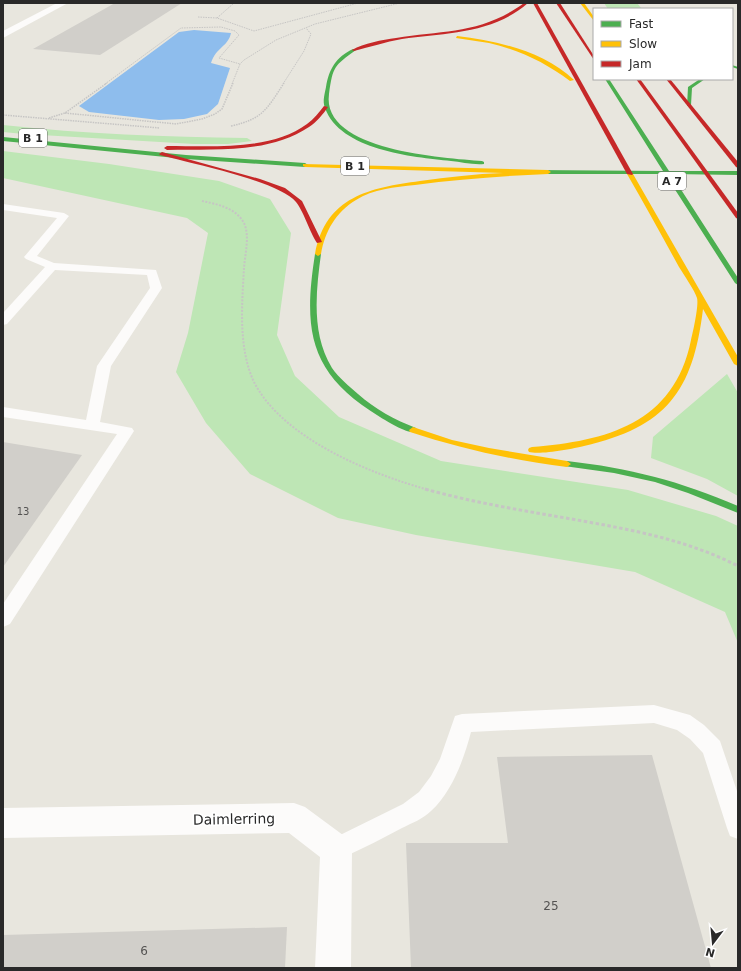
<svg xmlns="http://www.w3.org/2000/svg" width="741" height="971" viewBox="0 0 741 971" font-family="'DejaVu Sans',sans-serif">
	<rect width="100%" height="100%" fill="#e8e6de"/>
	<g fill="#bee6b5">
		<polygon points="604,3 637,3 642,9 608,9"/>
		<path d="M3 125C84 134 166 137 247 138L252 141 228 144H194L24 134 3 132Z"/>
		<polygon points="3,151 109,164 219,181 270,199 291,233 277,335 295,376 339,417 441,461 628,490 716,516 738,526 738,643 725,612 635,572 416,535 338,518 250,474 206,423 176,372 188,333 208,233 187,218 3,178"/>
		<polygon points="727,374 738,393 738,496 707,479 651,458 653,437"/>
	</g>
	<path fill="#8ebded" d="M194 30 231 33C228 47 216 47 211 63L230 68 218 104 207 114 184 119 159 120 89 112 79 106 179 32Z"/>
	<g fill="#d1cfca">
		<polygon points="115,3 182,3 100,55 33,49"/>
		<polygon points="3,442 82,455 3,567"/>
		<polygon points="652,755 711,968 411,968 406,843 508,843 497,757"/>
		<polygon points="287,927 285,968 3,968 3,935"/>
	</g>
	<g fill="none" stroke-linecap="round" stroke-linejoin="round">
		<g stroke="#c6c5c4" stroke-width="1" stroke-dasharray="1.5 1" stroke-linecap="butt">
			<polyline points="198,17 217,18 254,31 358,3"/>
			<polyline points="217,18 234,3"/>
			<polyline points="105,84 181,28 221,27 235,31 239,35 219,58 240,64"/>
			<polyline points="232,84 240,64 244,60 276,40 315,24 400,3"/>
			<polyline points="283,84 304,51 311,34 306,28"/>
		</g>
		<g stroke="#c6c5c4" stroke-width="1.5" stroke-dasharray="1.5 1" stroke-linecap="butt">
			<polyline points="65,113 176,124 202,119 215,114 222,109 233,83"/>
			<polyline points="3,115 160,128"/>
			<polyline points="49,118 65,113 107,83"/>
			<path d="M231 126C263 119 267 109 284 83"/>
		</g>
		<path stroke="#c6c5c4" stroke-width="2" stroke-dasharray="2 1.5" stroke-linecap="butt" d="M202 201C217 204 236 208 244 223 250 236 245 254 244 268 242 304 238 348 254 382 283 439 371 474 429 490"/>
		<path stroke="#c6c5c4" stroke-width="3" stroke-dasharray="3.5 2.5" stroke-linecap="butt" d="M425 489C475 503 526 511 577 520 633 530 687 540 738 566"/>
		<g fill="#fcfbfa" fill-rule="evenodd">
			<polygon points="3,204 64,213 69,216 37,256 54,263 156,270 162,288 111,366 100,422 132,428 134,431 10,624 3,627 3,604 117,434 3,417 3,407 86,420 97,366 150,288 147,275 55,270 7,324 3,325 3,313 45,267 26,259 24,257 57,218 3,210"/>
			<path d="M654 705 690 715 704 725 720 741 738 794V839L730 836 727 828 703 753 690 739 677 730 654 723 471 732C464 759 452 792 431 811 423 819 412 823 402 828 383 838 364 848 344 857L336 861 328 857 324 849 328 841 403 804 419 792 431 776 440 759 455 716 462 714Z"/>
		</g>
		<g fill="#fcfbfa" fill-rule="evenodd">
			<polygon points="57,3 68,3 3,38 3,31"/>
			<polygon points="294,803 305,807 347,838 352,849 351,968 315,968 320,857 289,833 3,838 3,808"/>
		</g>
		<g fill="#4caf50" fill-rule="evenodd">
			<path d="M353 49 356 50C334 66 333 66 329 94 321 151 445 158 482 161L484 162V164C473 165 461 162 451 161 412 157 340 150 325 108 322 101 325 93 326 87 329 69 336 57 353 49Z"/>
			<polygon points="732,65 738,67 738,69 732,67"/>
			<polygon points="605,79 609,79 669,171 738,171 738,175 671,174 738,278 738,285 735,283 665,174 533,174 530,172 533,170 663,171"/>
			<polygon points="700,79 705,79 692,88 691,105 687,106 688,87"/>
			<polygon points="3,137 186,155 305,163 308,165 305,167 186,159 3,141"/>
			<path d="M318 252 321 254C316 291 311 334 332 368 339 378 349 386 358 394 375 409 395 420 416 428L417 430 416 432C407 434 388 422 380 417 309 374 303 331 315 254Z"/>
			<path d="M567 461C629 468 680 481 738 506V513L688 493 655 482 614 473 564 466 563 464 564 462Z"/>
		</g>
		<g fill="#ffc107" fill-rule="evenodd">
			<polygon points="580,3 584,3 594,17 594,21"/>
			<path d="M457 36C498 41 543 51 574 80L570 81C546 63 520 50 489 43 478 41 467 40 456 38Z"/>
			<path d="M303 164 548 170 551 172 548 174C503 176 459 179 415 185 395 187 373 189 356 200 336 212 325 231 321 254L318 256 315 254C326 196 370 188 420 181 448 177 475 174 503 173L305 167 303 166Z"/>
			<path d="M628 173 633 174 738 357V366L734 364 703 309C693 392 666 427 584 446 572 449 540 455 529 452L528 450 529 448 532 447C606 441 674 424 691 340 693 332 699 305 697 298 695 291 684 275 679 267 662 236 645 205 627 174Z"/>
			<path d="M413 427 452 440 489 448 567 461 571 464 567 467C513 460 461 449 410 432L409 430Z"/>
		</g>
		<g fill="#c62828" fill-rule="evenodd">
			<path d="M524 3H528C493 34 445 33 402 39 385 42 370 47 354 51L352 50C364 43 382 40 396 38 444 30 482 34 524 3Z"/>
			<polygon points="533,3 537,3 633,174 632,175 627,174"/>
			<polygon points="556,3 560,3 594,56 594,60"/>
			<polygon points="636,79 640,79 738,213 738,219 736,218"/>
			<polygon points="666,79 670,79 738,162 738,168 736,167"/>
			<path d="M324 106 328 107C323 114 317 122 309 127 269 154 213 149 167 150L164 148 167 146C210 146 271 151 307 124 314 119 319 112 324 106Z"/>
			<path d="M162 152 260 179 285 188 302 201 322 242 317 243C310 233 303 210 296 202 279 181 189 163 160 155L159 154Z"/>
		</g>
	</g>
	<g text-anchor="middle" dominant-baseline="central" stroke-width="3.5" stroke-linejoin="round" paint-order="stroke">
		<g font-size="10" fill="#545352">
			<text x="23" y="511">13</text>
		</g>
		<g fill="#fff" stroke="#696969" stroke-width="1">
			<rect x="19" y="129" width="28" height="18" rx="3"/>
			<rect x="341" y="157" width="28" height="18" rx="3"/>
			<rect x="658" y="172" width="28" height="18" rx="3"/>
		</g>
		<g font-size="11" font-weight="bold" fill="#292929">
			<text x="33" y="138">B 1</text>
			<text x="355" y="166">B 1</text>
			<text x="672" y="181">A 7</text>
		</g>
		<g font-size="12" fill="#545352">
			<text x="551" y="906">25</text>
			<text x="144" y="951">6</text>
		</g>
		<g font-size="14" fill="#292929" stroke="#fff">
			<text transform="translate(234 819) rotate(-1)">Daimlerring</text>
		</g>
	</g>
	<rect width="741" height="971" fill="none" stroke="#292929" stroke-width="8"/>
	<rect x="593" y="8" width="140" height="72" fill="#ffffff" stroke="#a9a9a9"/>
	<rect x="601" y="21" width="20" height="6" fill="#4caf50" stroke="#a9a9a9"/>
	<text x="629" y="28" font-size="12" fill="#292929">Fast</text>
	<rect x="601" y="41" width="20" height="6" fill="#ffc107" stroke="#a9a9a9"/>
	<text x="629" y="48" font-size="12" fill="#292929">Slow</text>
	<rect x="601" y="61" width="20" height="6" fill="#c62828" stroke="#a9a9a9"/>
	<text x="629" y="68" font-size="12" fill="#292929">Jam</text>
	<g transform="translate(713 943) rotate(196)" stroke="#ffffff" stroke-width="3" paint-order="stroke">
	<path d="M0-3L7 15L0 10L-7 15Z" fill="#292929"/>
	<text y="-6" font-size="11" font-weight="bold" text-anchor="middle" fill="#292929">N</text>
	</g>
</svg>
